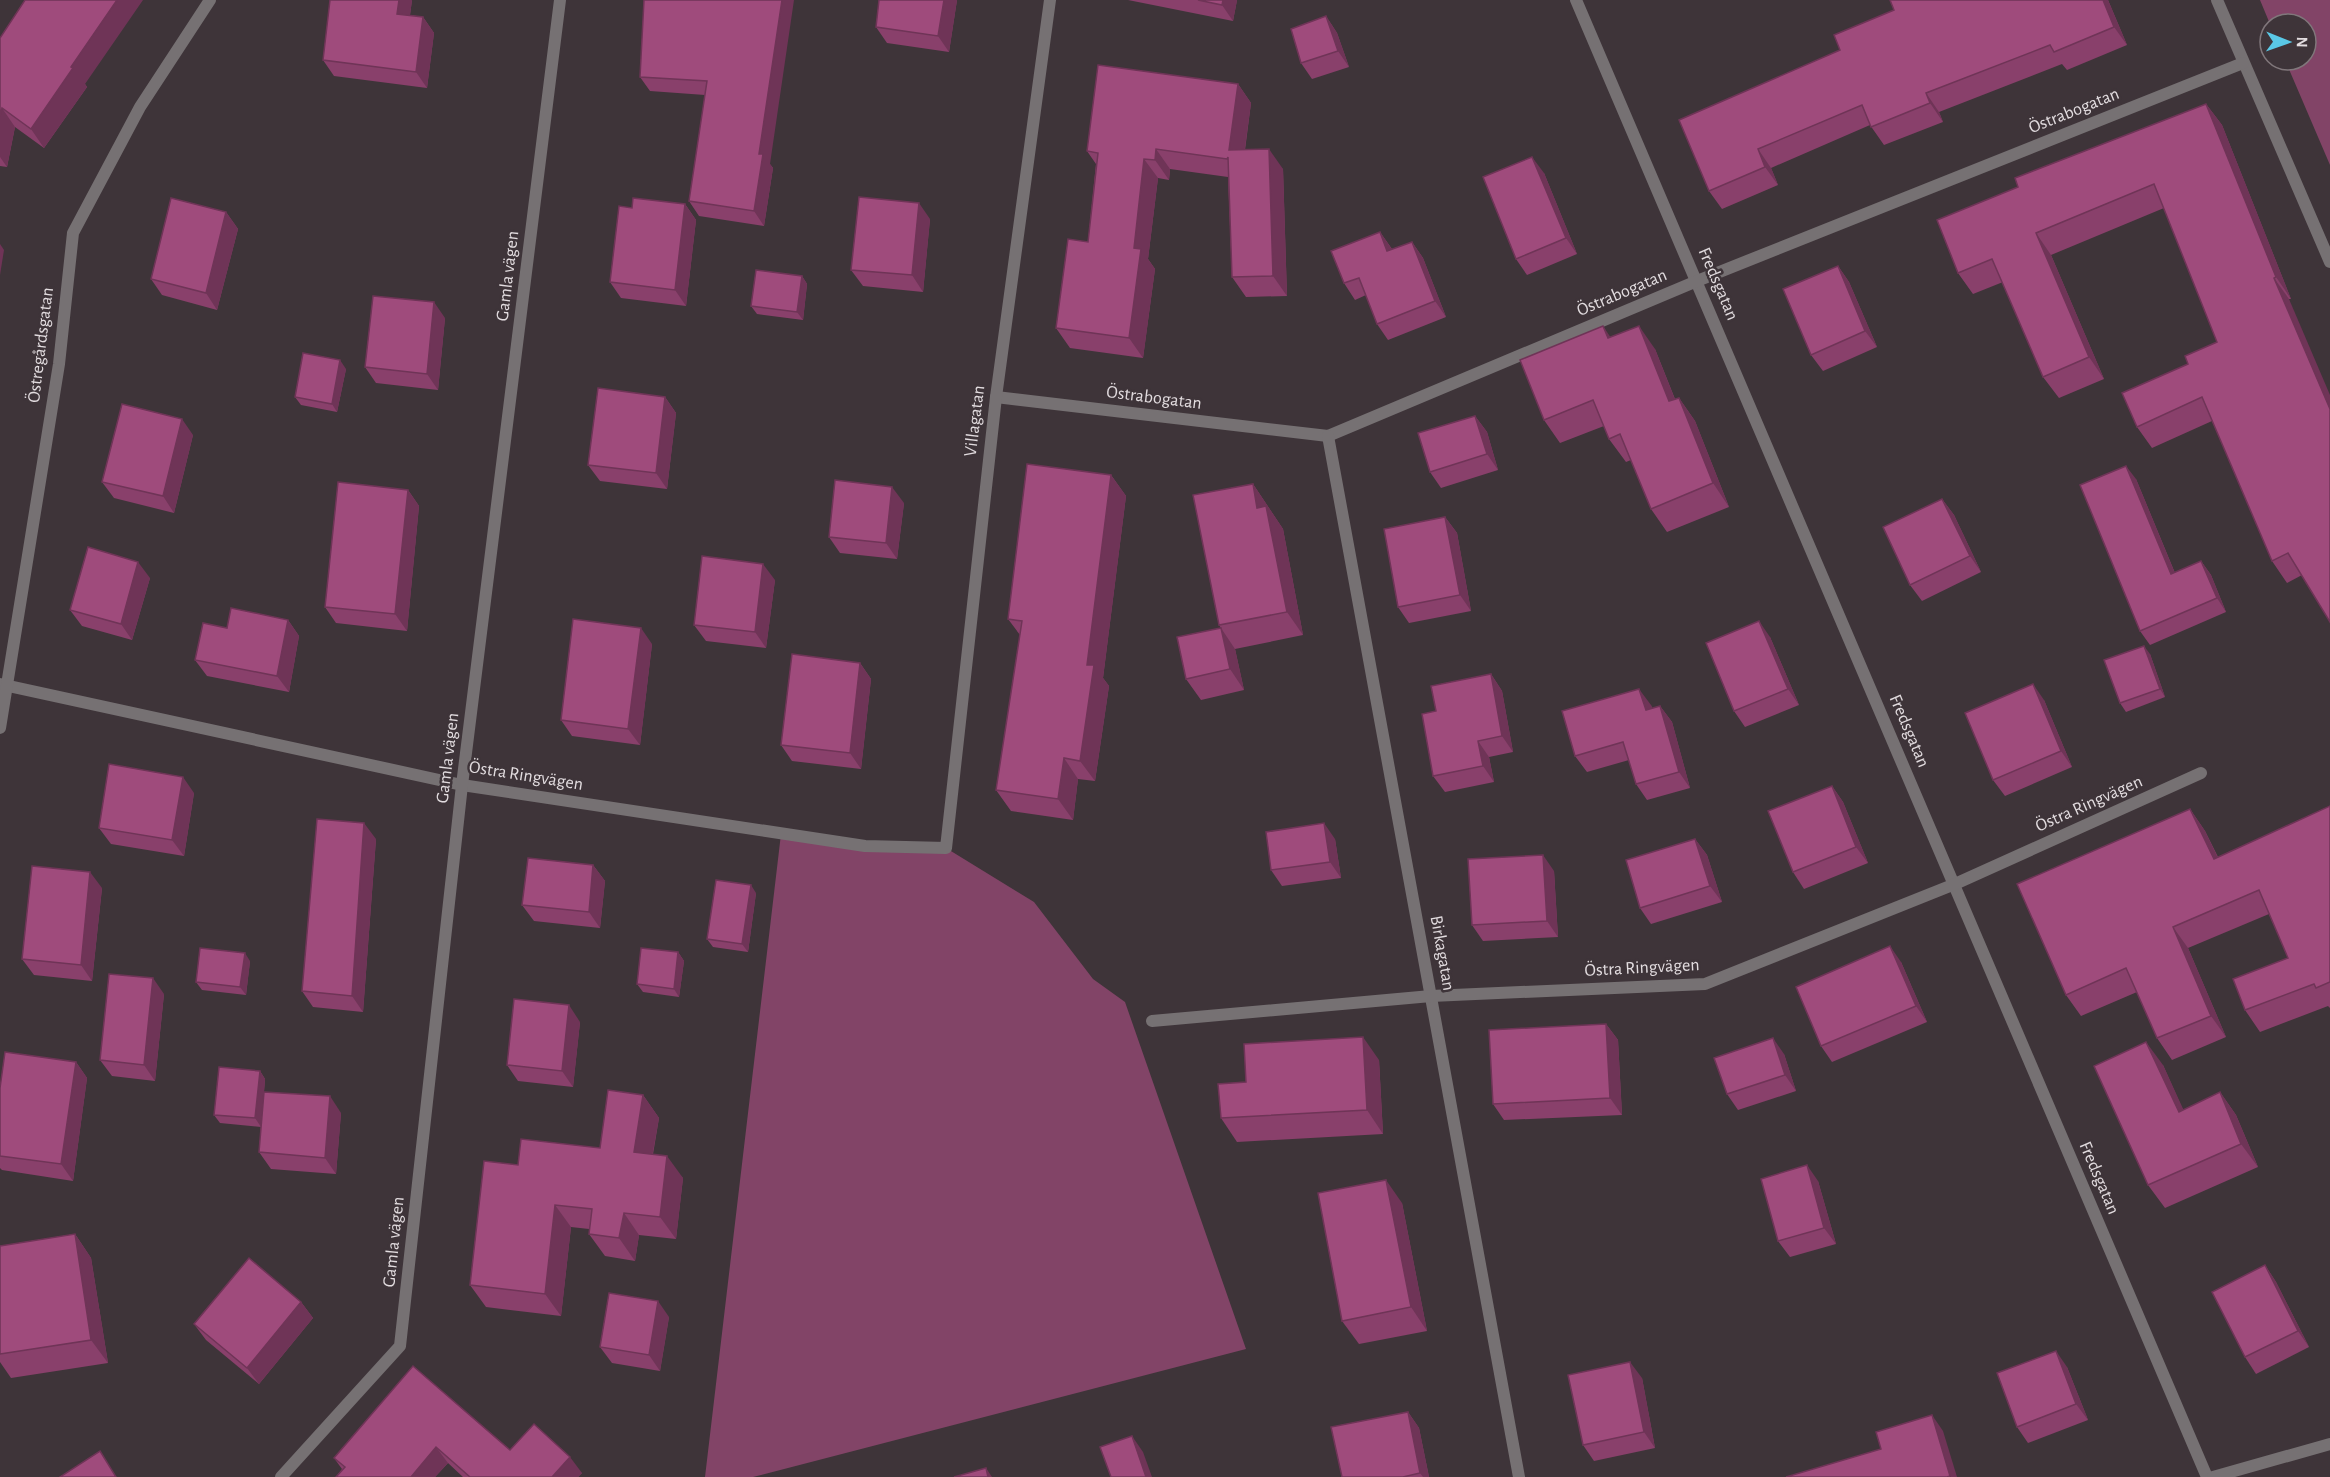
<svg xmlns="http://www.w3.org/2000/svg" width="2330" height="1477" viewBox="0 0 2330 1477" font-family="'Alegreya Sans',sans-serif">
	<rect width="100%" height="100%" fill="#3e3439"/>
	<g fill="#824467">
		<polygon points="2260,0 2330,0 2330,165 2285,60 2306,60 2306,24 2270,24"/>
		<polygon points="781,834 946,848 1034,902 1093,979 1125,1002 1246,1349 753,1477 705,1477"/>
	</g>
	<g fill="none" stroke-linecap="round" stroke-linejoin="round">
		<g stroke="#767173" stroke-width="12">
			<polyline points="1576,0 2207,1477"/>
			<polyline points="2217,0 2330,262"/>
			<polyline points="996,397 1328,436 1697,281 2243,63"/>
			<polyline points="1328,436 1519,1477"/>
			<polyline points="0,684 462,785 865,846 946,848 996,397 1050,0"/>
			<polyline points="0,728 59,364 73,233 140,107 210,0"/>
			<polyline points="1152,1021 1431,996 1705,984 1955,884 2201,773"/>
			<polyline points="281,1477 400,1346 462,785 560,0"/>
			<polyline points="2213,1477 2330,1444"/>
		</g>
	</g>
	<g fill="#89406b">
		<polygon points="412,0 410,15 423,17 434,33 427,88 334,76 323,60"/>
		<polygon points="644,0 773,168 764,226 699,216 689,201 705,95 650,91 640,77"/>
		<polygon points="879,0 957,0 949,52 887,43 876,27"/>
		<polygon points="1128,0 1237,0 1233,21"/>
		<polygon points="2108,0 2127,45 2067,70 2062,64 1939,112 1943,122 1884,145 1870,125 1771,168 1778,185 1722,209 1709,191 1679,120"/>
		<polygon points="1326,16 1337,33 1349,67 1312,79 1301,63"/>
		<polygon points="0,38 85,84 87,87 44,148 15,127 7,167 0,166"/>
		<polygon points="1238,84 1251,103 1245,150 1283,169 1287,296 1246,297 1232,277 1228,177 1170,169 1169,180 1158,178 1148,259 1155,269 1143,358 1070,348 1056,328 1088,242 1096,164 1087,151"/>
		<polygon points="2206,104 2222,125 2291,299 2289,299 2302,575 2287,583 2272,561 2212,421 2152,448 2137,427 2188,364 2217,342 2164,208 2051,255 2104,379 2059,398 2043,377 2003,282 1973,294 1958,273 2018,187"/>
		<polygon points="1544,173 1577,254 1527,275 1516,259"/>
		<polygon points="685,204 696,220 686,306 621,298 610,282 632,208"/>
		<polygon points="226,212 238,229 217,310 162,295 151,279"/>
		<polygon points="930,219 923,292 863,286 851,270"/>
		<polygon points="1380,232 1392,249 1412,242 1423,258 1446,317 1388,340 1377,324 1366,295 1355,300 1344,283"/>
		<polygon points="1838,266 1849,282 1877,347 1823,371 1811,355"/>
		<polygon points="802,276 807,284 803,320 757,314 751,306"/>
		<polygon points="445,318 438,390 376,383 365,367"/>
		<polygon points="1611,337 1655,349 1675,399 1679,398 1695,421 1729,507 1667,532 1651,509 1631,460 1626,462 1609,439 1604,426 1560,443 1544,420"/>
		<polygon points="346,369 337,412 301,405 295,397"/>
		<polygon points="665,397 676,413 667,489 600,481 588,465"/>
		<polygon points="1475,416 1487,432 1498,470 1441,488 1430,472"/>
		<polygon points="193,435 174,513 114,498 102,482"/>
		<polygon points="1111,475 1126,496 1103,678 1109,686 1095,781 1078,779 1073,820 1011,811 996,790 1020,635 1008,619"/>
		<polygon points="2136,479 2175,573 2201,561 2211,575 2226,612 2150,645 2140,631"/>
		<polygon points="1253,484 1283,529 1303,635 1235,649 1244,690 1201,700 1186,679 1221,628 1219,625"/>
		<polygon points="408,490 419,506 407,631 336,623 325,607"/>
		<polygon points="1942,499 1954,515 1981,572 1922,601 1910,585"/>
		<polygon points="904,503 897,559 840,553 829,537"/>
		<polygon points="1445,517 1457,533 1471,611 1409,623 1398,607"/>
		<polygon points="150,578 132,640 82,626 70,610"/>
		<polygon points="775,580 766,648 706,641 694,625"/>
		<polygon points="288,620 299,636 289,692 207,676 195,660 227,628"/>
		<polygon points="1770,637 1799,705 1745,727 1734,711"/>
		<polygon points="652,644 640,745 572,736 561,720"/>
		<polygon points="2150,654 2165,697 2126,712 2120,703"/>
		<polygon points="860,663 871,679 861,769 792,761 781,745"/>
		<polygon points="1491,674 1502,691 1513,752 1489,757 1494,782 1445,792 1433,776 1436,711"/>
		<polygon points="2044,700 2072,767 2005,796 1993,780"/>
		<polygon points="1651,705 1652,708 1660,706 1672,722 1690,788 1647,800 1636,784 1629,760 1587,772 1575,756"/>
		<polygon points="1832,786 1843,802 1868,863 1804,889 1793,872"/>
		<polygon points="194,793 184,856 111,844 99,828"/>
		<polygon points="2330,806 2330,1008 2328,1006 2260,1032 2245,1010 2288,958 2269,914 2188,948 2226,1037 2172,1060 2157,1038 2137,992 2081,1016 2066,995 2190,809 2205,831 2218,857"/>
		<polygon points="376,839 363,1012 313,1007 302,991"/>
		<polygon points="1335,839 1341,878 1282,886 1271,870"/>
		<polygon points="1695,839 1707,855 1722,902 1651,924 1640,908"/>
		<polygon points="593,865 605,881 600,928 534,921 522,905"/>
		<polygon points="1554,871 1558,937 1483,941 1472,925"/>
		<polygon points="102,888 92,981 34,975 22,959"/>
		<polygon points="756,893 748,952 713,947 707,939"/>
		<polygon points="678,952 684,961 679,997 643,992 637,984"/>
		<polygon points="250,961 246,995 202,990 196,982"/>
		<polygon points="1901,962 1927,1022 1832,1062 1821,1046"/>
		<polygon points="164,994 155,1081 112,1076 100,1060"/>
		<polygon points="580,1022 573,1087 518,1081 507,1065"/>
		<polygon points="1606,1024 1618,1040 1622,1115 1504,1120 1493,1104"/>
		<polygon points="1784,1054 1796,1091 1738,1110 1727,1094"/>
		<polygon points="1379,1060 1383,1134 1237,1142 1221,1118 1246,1082"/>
		<polygon points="76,1062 87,1078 73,1181 2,1170 0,1168 0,1088"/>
		<polygon points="2163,1065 2183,1110 2220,1092 2236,1115 2258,1167 2165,1208 2148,1185"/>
		<polygon points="260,1071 265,1079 264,1092 341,1113 336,1174 271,1169 259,1152 263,1099 261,1127 220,1123 214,1115"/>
		<polygon points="643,1095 659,1118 653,1154 683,1178 676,1239 639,1235 635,1261 605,1256 589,1234 589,1229 571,1227 561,1316 486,1307 470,1285 518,1165 600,1148"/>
		<polygon points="1818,1181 1836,1244 1790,1257 1778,1241"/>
		<polygon points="1402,1203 1427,1331 1359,1344 1342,1321"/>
		<polygon points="75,1234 91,1258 108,1363 11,1378 0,1362 0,1246"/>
		<polygon points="2265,1265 2276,1282 2309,1347 2256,1374 2245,1357"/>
		<polygon points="301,1302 313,1318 259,1384 206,1340 194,1324"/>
		<polygon points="669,1317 660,1371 612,1363 600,1347"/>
		<polygon points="413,1366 510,1450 582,1473 578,1477 463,1477 448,1463 435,1477 336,1477 342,1469 334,1458"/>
		<polygon points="2067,1367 2088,1420 2028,1443 2017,1427"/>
		<polygon points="1642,1378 1655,1448 1594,1461 1583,1445"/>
		<polygon points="1408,1412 1419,1428 1429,1477 1342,1477"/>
	</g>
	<g fill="#6f3457">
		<polygon points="117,0 143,0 85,84 87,87 44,148 31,129 71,67"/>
		<polygon points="399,0 412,0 408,30 397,14"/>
		<polygon points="782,0 794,0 770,164 773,168 764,226 754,211 759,154"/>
		<polygon points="944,0 957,0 949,52 938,36"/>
		<polygon points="1223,0 1237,0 1233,21 1222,5"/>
		<polygon points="2103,0 2108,0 2127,45 2114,27"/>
		<polygon points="1326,16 1337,33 1349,67 1338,51"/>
		<polygon points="423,17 434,33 427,88 416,72"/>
		<polygon points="1238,84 1251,103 1242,170 1229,150"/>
		<polygon points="1926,93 1939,112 1943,122 1930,103"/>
		<polygon points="2206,104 2222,125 2291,299 2276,277"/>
		<polygon points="2,108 15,127 7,167 0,157 0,116"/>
		<polygon points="1156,149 1170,169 1169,180 1155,160"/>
		<polygon points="1269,149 1283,169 1287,296 1273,276"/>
		<polygon points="1758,149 1771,168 1778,185 1765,167"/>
		<polygon points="1532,157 1544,173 1577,254 1566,238"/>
		<polygon points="1144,159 1158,178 1148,259 1155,269 1143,358 1129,338 1134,248"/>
		<polygon points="919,203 930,219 923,292 912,275"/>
		<polygon points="685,204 696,220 686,306 675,290"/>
		<polygon points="226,212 238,229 217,310 206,293"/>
		<polygon points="1380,232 1391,248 1398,267 1387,251"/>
		<polygon points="2036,233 2051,255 2104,379 2089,357"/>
		<polygon points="1412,242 1423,258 1446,317 1435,301"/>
		<polygon points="0,244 4,250 0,275"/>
		<polygon points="1838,266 1849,282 1877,347 1865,331"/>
		<polygon points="802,276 807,284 803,320 797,312"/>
		<polygon points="2274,278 2289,299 2330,395 2330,409"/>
		<polygon points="434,302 445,318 438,390 427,374"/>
		<polygon points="1603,326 1619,350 1608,338"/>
		<polygon points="1639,326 1655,349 1685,425 1669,401"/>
		<polygon points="340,360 346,369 337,412 332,404"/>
		<polygon points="665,397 676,413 667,489 656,473"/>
		<polygon points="1679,398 1695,421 1729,507 1713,483"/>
		<polygon points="1475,416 1487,432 1498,470 1487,454"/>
		<polygon points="182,419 193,435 174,513 163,496"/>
		<polygon points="2126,466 2136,479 2181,588 2171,574"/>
		<polygon points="1111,475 1126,496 1103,678 1109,686 1095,781 1080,761 1087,665"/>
		<polygon points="1253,484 1283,529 1303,635 1287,612 1257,508"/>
		<polygon points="892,487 904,503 897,559 886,543"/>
		<polygon points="408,490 419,506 407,631 395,614"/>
		<polygon points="1942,499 1954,515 1981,572 1970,556"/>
		<polygon points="1445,517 1457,533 1471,611 1460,595"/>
		<polygon points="2201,561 2211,575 2226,612 2217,598"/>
		<polygon points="138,562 150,578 132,640 121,624"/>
		<polygon points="763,564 775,580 766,648 755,632"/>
		<polygon points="288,620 299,636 289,692 277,676"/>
		<polygon points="1759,621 1770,637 1799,705 1788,689"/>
		<polygon points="641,628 652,644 640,745 628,729"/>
		<polygon points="1221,628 1235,649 1244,690 1230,669"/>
		<polygon points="2144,646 2150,654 2165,697 2160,689"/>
		<polygon points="860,663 871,679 861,769 850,753"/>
		<polygon points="1491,674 1502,691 1513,752 1502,736"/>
		<polygon points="2033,684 2044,700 2072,767 2061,751"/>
		<polygon points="1639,689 1651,705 1657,726 1646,710"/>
		<polygon points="1660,706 1672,722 1690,788 1679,772"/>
		<polygon points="1478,741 1489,757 1494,782 1483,766"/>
		<polygon points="1064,758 1078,779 1073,820 1058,799"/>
		<polygon points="183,777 194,793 184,856 172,840"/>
		<polygon points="1832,786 1843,802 1868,863 1856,847"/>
		<polygon points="2190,809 2205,831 2229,881 2214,859"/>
		<polygon points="364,823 376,839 363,1012 352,996"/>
		<polygon points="1324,823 1335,839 1341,878 1330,862"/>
		<polygon points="1695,839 1707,855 1722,902 1710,886"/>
		<polygon points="1543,855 1554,871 1558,937 1547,921"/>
		<polygon points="593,865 605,881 600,928 589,912"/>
		<polygon points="90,872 102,888 92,981 81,965"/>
		<polygon points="751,885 756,893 748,952 742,944"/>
		<polygon points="2173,927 2188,948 2226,1037 2211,1016"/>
		<polygon points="1890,946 1901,962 1927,1022 1916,1006"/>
		<polygon points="678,952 684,961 679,997 674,989"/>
		<polygon points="245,953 250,961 246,995 240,987"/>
		<polygon points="153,978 164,994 155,1081 144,1065"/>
		<polygon points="569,1005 580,1022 573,1087 562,1071"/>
		<polygon points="1606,1024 1618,1040 1622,1115 1610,1098"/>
		<polygon points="1363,1037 1379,1060 1383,1134 1367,1110"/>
		<polygon points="1773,1038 1784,1054 1796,1091 1785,1075"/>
		<polygon points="2146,1042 2163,1065 2195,1135 2179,1112"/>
		<polygon points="76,1062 87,1078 73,1181 61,1164"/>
		<polygon points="260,1071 265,1079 261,1127 255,1118"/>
		<polygon points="2220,1092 2236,1115 2258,1167 2241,1144"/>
		<polygon points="643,1095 659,1118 649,1174 634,1152"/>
		<polygon points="330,1096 341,1113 336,1174 325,1158"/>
		<polygon points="667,1156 683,1178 676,1239 660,1217"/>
		<polygon points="1807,1165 1818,1181 1836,1244 1824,1228"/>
		<polygon points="1386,1180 1402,1203 1427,1331 1411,1307"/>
		<polygon points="555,1205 571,1227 561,1316 545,1294"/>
		<polygon points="624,1213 639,1235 635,1261 619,1238"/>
		<polygon points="75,1234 91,1258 108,1363 91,1340"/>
		<polygon points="2265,1265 2276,1282 2309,1347 2298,1331"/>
		<polygon points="658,1301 669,1317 660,1371 649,1355"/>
		<polygon points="301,1302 313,1318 259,1384 247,1368"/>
		<polygon points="2056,1351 2067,1367 2088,1420 2076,1404"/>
		<polygon points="1630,1362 1642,1378 1655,1448 1644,1432"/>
		<polygon points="1408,1412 1419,1428 1429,1477 1423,1477 1420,1473"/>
		<polygon points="1932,1415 1943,1431 1957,1477 1951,1477 1950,1476"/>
		<polygon points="1132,1436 1143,1452 1152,1477 1146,1477"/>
		<polygon points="436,1447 448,1463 435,1477 411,1477"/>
		<polygon points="570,1457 582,1473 578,1477 552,1477"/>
		<polygon points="986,1468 992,1477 988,1477"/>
	</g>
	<g fill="#9f4b7c" stroke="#6f3457" stroke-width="1.5">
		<polygon points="25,0 117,0 71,67 73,68 31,129 2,108 0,116 0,38"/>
		<polygon points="330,0 399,0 397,14 423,17 416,72 323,60"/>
		<polygon points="644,0 782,0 759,154 763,154 754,211 689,201 707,81 640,77"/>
		<polygon points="879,0 944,0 938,36 876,27"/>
		<polygon points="1198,0 1223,0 1222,5"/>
		<polygon points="1890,0 2103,0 2114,27 2054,52 2050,45 1926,93 1930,103 1871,127 1862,105 1758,149 1765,167 1709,191 1679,120 1840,50 1834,35 1894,10"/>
		<polygon points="1326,16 1338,51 1301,63 1291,29"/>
		<polygon points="1098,65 1238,84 1229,150 1269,149 1273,276 1232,277 1228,157 1227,159 1156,149 1155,160 1144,159 1134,248 1141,249 1129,338 1056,328 1068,239 1088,242 1098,153 1087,151"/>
		<polygon points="2206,104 2276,277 2274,278 2330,409 2330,622 2288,553 2272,561 2202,397 2137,427 2122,393 2188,364 2185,356 2217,342 2154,184 2036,233 2089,357 2043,377 1992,259 1958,273 1937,220 2018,187 2015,178"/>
		<polygon points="1532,157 1566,238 1516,259 1483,177"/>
		<polygon points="859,197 919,203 912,275 851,270"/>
		<polygon points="171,198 226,212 206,293 151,279"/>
		<polygon points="633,198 685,204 675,290 610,282 619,206 632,208"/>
		<polygon points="1380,232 1387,251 1412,242 1435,301 1377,324 1359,278 1344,283 1331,251"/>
		<polygon points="1838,266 1865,331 1811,355 1783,289"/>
		<polygon points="756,270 802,276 797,312 751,306"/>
		<polygon points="373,296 434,302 427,374 365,367"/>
		<polygon points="1603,326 1608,338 1639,326 1669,401 1679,398 1713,483 1651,509 1620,434 1609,439 1593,400 1544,420 1520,360"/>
		<polygon points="303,353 340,360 332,404 295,397"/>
		<polygon points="598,388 665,397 656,473 588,465"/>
		<polygon points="122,404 182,419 163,496 102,482"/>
		<polygon points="1475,416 1487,454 1430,472 1418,433"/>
		<polygon points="1027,464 1111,475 1087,665 1094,665 1080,761 1064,758 1058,799 996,790 1022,621 1008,619"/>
		<polygon points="2126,466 2171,574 2201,561 2217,598 2140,631 2080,485"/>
		<polygon points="835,480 892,487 886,543 829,537"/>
		<polygon points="338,482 408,490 395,614 325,607"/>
		<polygon points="1253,484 1257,508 1266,506 1287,612 1219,625 1193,495"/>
		<polygon points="1942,499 1970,556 1910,585 1883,527"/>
		<polygon points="1445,517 1460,595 1398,607 1384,529"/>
		<polygon points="88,547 138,562 121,624 70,610"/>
		<polygon points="702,556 763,564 755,632 694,625"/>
		<polygon points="231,608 288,620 277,676 195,660 203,623 227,628"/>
		<polygon points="573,619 641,628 628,729 561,720"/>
		<polygon points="1759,621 1788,689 1734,711 1706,643"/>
		<polygon points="1221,628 1230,669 1186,679 1177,637"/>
		<polygon points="2144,646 2160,689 2120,703 2104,660"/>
		<polygon points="792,654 860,663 850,753 781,745"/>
		<polygon points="1491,674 1502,736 1478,741 1483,766 1433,776 1422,714 1436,711 1431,686"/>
		<polygon points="2033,684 2061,751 1993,780 1965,713"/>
		<polygon points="1639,689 1646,710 1660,706 1679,772 1636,784 1623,742 1575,756 1562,711"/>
		<polygon points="109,764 183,777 172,840 99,828"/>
		<polygon points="1832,786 1856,847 1793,872 1768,811"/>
		<polygon points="2330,806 2330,982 2316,988 2314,984 2245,1010 2233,979 2288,958 2259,890 2173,927 2211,1016 2157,1038 2126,968 2066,995 2017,884 2190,809 2214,859"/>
		<polygon points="317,819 364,823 352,996 302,991"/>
		<polygon points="1324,823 1330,862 1271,870 1266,832"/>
		<polygon points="1695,839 1710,886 1640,908 1626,860"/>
		<polygon points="1543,855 1547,921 1472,925 1468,859"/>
		<polygon points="528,858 593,865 589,912 522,905"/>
		<polygon points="32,866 90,872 81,965 22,959"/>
		<polygon points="716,880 751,885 742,944 707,939"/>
		<polygon points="1890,946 1916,1006 1821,1046 1796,987"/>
		<polygon points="200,948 245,953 240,987 196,982"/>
		<polygon points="641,948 678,952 674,989 637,984"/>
		<polygon points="109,974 153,978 144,1065 100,1060"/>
		<polygon points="514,999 569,1005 562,1071 507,1065"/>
		<polygon points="1606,1024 1610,1098 1493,1104 1489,1030"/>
		<polygon points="1363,1037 1367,1110 1221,1118 1218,1084 1246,1082 1244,1044"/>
		<polygon points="1773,1038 1785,1075 1727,1094 1714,1058"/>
		<polygon points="2146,1042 2179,1112 2220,1092 2241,1144 2148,1185 2094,1066"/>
		<polygon points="5,1052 76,1062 61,1164 0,1156 0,1088"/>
		<polygon points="219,1067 260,1071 255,1118 214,1115"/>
		<polygon points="608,1090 643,1095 634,1152 667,1156 660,1217 624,1213 619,1238 589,1234 592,1209 555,1205 545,1294 470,1285 484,1161 518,1165 521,1139 600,1148"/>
		<polygon points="264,1092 330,1096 325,1158 259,1152"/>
		<polygon points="1807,1165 1824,1228 1778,1241 1761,1179"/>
		<polygon points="1386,1180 1411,1307 1342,1321 1318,1193"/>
		<polygon points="75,1234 91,1340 0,1354 0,1246"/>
		<polygon points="249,1258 301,1302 247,1368 194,1324"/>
		<polygon points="2265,1265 2298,1331 2245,1357 2212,1292"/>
		<polygon points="609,1293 658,1301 649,1355 600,1347"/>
		<polygon points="2056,1351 2076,1404 2017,1427 1997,1373"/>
		<polygon points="1630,1362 1644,1432 1583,1445 1568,1375"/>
		<polygon points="413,1366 510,1450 534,1424 570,1457 552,1477 470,1477 436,1447 411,1477 336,1477 345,1467 334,1458"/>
		<polygon points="1408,1412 1420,1473 1403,1477 1342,1477 1331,1427"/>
		<polygon points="1932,1415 1950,1476 1947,1477 1786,1477 1881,1449 1876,1432"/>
		<polygon points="1132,1436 1146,1477 1111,1477 1100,1447"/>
		<polygon points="100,1451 116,1477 60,1477"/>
		<polygon points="986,1468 988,1477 954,1477"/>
	</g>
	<g text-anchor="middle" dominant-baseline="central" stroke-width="5" stroke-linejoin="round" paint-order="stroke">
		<g font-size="18" fill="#e2dcdf" stroke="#3e3439">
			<text transform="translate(2074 111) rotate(-22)">Östrabogatan</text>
			<text transform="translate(508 276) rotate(-83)">Gamla vägen</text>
			<text transform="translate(1718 284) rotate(67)">Fredsgatan</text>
			<text transform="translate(1622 293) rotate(-23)">Östrabogatan</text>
			<text transform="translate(41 345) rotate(-83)">Östregårdsgatan</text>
			<text transform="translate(1154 398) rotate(7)">Östrabogatan</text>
			<text transform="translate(975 421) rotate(-83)">Villagatan</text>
			<text transform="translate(1909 731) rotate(67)">Fredsgatan</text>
			<text transform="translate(448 758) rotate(-83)">Gamla vägen</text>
			<text transform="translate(526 776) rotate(9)">Östra Ringvägen</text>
			<text transform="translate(2089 804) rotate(-24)">Östra Ringvägen</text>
			<text transform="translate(1442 953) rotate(80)">Birkagatan</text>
			<text transform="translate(1642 968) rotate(-3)">Östra Ringvägen</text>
			<text transform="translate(2099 1178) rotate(67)">Fredsgatan</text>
			<text transform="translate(394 1242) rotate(-84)">Gamla vägen</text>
		</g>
	</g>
	<g transform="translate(2288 42) rotate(91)"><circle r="28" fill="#3e3439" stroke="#80777b" stroke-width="1.5"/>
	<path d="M0-4.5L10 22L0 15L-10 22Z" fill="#5ac8e6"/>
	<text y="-9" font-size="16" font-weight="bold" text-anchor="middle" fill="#e2dcdf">N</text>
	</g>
</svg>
